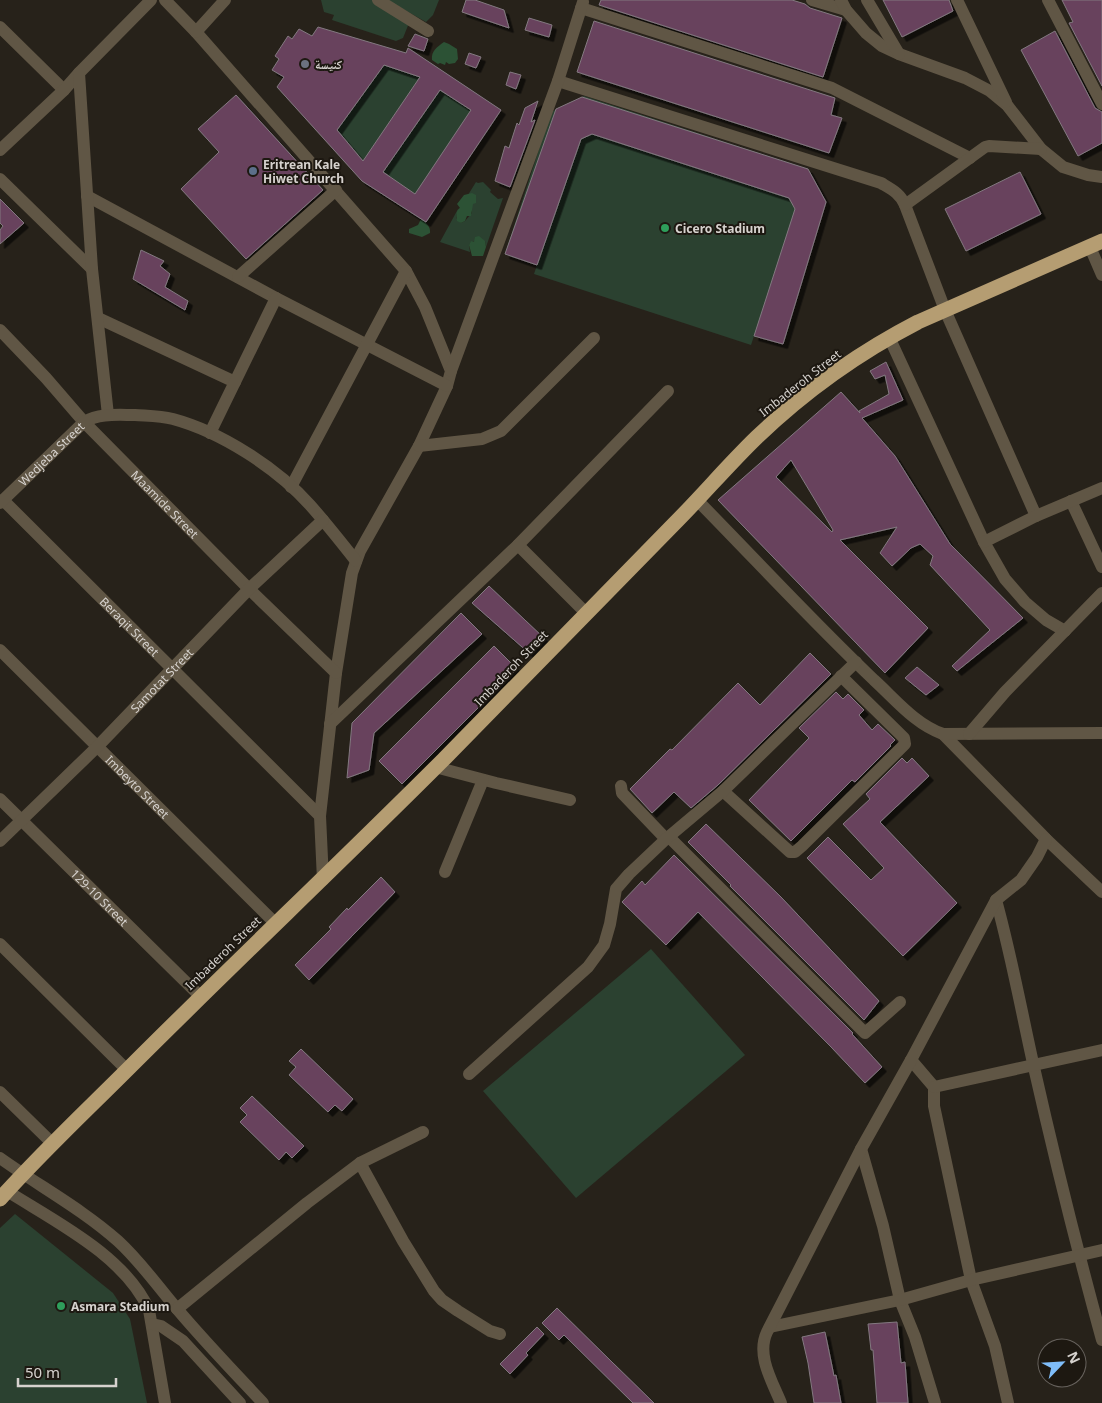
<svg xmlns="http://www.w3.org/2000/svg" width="1102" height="1403" viewBox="0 0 1102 1403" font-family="'Noto Sans','Noto Naskh Arabic',sans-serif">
	<defs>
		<filter id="shadow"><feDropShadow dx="4.5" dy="4.5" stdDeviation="0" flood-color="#0009"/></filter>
	</defs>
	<rect width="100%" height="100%" fill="#27221a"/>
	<g fill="#2b4130">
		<polygon points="321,0 373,0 409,23 403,38 396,41 332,20 334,15 324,12"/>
		<polygon points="387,0 439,0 433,15 426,22"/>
		<polygon points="384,65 420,77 363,161 337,130"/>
		<polygon points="440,90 471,110 415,194 383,172"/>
		<polygon points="584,96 808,169 826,202 754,336 751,345 534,274 537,265 505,254 551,112"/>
		<polygon points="476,182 478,183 483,182 491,190 490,192 498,199 503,198 486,247 485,241 471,242 469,245 470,252 440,242 458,209 456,218 461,223 465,221 472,213 470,194 468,195"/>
		<polygon points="651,949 745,1055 576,1198 483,1091"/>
		<polygon points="15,1214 113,1293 130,1319 147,1403 0,1403 0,1228"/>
	</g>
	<g fill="#2c5235">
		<path d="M444 42 449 44 457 49 458 59 455 63 449 64 446 62 445 65 440 63 438 64 432 60C431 51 437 47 444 42Z"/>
		<path d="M472 193 476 195V203L473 204 471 216H467L465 221 461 223 457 221C456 217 456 209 460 208L457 204 464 195Z"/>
		<path d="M421 219C426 222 431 227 430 233L422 237 409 233V229L418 225Z"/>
		<polygon points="479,236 485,241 486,247 483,256 472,256 469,245 471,241 474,242 475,237"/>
	</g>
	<g fill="#67425d" stroke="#837980" fill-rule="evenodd" filter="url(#shadow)">
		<polygon points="466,0 475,0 504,10 509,28 462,12"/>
		<polygon points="601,0 792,0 805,4 810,8 842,18 823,77 599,5"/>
		<polygon points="883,0 949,0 953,11 902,37"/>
		<polygon points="1062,0 1102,0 1102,86 1069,23 1073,22"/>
		<polygon points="529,18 552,25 549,37 525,30"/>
		<polygon points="594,21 835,98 831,115 842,118 829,153 577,72"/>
		<path d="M318 27 406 53 408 48 501 110 426 222 362 181 277 87 284 77 272 70 279 59 275 56 288 36 292 39 299 29 312 36ZM384 65 420 77 363 161 337 130ZM440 90 471 110 415 194 383 172Z"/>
		<polygon points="1055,31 1095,108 1102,112 1102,143 1078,156 1021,50"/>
		<polygon points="415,34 428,39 424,51 408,46"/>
		<polygon points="469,53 481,57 476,68 465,64"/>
		<polygon points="510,72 521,75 516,89 506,85"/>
		<polygon points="236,95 323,190 246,259 181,189 219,152 198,129"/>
		<polygon points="582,97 808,169 826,202 783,344 754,336 795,209 789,198 592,134 581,139 537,265 505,254 556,109"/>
		<polygon points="538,101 531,122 535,120 510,187 495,181 505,146 509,148 517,123 519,125 525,108"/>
		<polygon points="1020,172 1041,214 966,251 945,209"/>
		<polygon points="0,199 24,223 0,244 0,230 3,226 0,223"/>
		<polygon points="141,250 164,261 160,266 170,274 165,287 188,301 185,310 133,279"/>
		<path d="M886 362 903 400 862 418 895 456 950 544 1023 618 957 671 952 666 990 630 930 565 933 556 920 544 911 548 892 566 880 553 897 527 840 540 928 628 885 673 718 500 841 392 860 413 859 411 889 394 885 375 875 379 870 371ZM791 460 833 530 832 532 776 477Z"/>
		<polygon points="489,586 544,638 530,654 472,603"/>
		<polygon points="461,613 482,634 374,733 369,770 347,778 352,723"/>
		<polygon points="494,646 517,669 402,784 379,761"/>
		<polygon points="810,653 831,674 718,785 691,808 674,792 652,813 630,789 670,749 672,750 738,683 760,705"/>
		<polygon points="917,667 939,685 926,695 905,678"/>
		<polygon points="836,692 843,699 848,694 864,710 859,715 872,730 878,724 895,740 890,745 891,746 855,782 852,780 791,841 749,800 809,738 799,728"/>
		<polygon points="902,758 907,763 912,758 929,776 880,822 957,903 903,956 807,858 828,837 871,880 884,868 843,824 870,799 866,794"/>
		<polygon points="706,824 781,897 879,1001 864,1020 730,886 731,885 688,842"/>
		<polygon points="674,855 853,1033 852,1034 882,1067 865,1083 832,1048 698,912 666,945 622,902 642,881 645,885"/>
		<polygon points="381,877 395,892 309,980 295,965 331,929 329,927 347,908 348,910"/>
		<polygon points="301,1049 353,1099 342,1111 335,1105 328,1112 289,1075 296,1067 289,1061"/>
		<polygon points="252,1096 304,1146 292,1158 286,1152 279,1160 240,1122 247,1115 240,1108"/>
		<polygon points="557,1308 613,1363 654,1403 633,1403 564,1335 559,1340 542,1323"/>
		<polygon points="897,1322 901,1363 905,1362 908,1403 877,1403 873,1350 871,1350 868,1324"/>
		<polygon points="537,1327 544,1334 526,1353 528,1355 510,1374 500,1364"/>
		<polygon points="825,1332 834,1376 836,1375 841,1403 814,1403 808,1363 802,1337"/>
	</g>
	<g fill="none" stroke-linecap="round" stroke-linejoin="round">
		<g stroke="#605645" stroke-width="12">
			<polyline points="165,0 196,32 406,271 425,307 451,371 447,386 419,446 360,551 352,573 336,673 320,816 323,880"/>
			<polyline points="378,0 428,31"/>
			<polyline points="812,0 846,10"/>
			<polyline points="841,0 846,10 866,33 882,46 899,54 965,78 990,91 1007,105 1041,149 1063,167 1088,175 1102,177"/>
			<polyline points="867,0 899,54"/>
			<polyline points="957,0 1006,102"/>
			<polyline points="1048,0 1102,104"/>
			<polyline points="581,8 832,88 970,158"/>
			<polyline points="0,27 64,90"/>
			<polyline points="196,32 225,0"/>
			<path d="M558 81 881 183C891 189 900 193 905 205L945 310 1036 516"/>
			<polyline points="0,150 64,90 79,73"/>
			<polyline points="0,179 92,269"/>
			<polyline points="87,196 276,298 447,386"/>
			<polyline points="905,205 985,147 989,146 1041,149"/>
			<polyline points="1090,247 1102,275"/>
			<polyline points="238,277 336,190"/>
			<polyline points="98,318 235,382"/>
			<path id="s1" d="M0 330 46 378 84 422 249 589 336 673"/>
			<polyline points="889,337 984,542 1005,579 1025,602 1046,620 1065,631"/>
			<polyline points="451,371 558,81 583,2"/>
			<polyline points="108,415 92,269 79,73 151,0"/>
			<polyline points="210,433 276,298"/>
			<polyline points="419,446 482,439 501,431 594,338"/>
			<polyline points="291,487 406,271"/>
			<path id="s2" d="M3 500 320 816"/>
			<path d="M697 500C756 560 813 622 874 680 896 700 915 724 943 734L1046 839 1102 892"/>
			<polyline points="1071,501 1102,567"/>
			<path id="s3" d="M0 503 84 422C100 413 117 415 135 415 148 416 160 416 173 419 221 432 277 468 310 505 326 523 341 542 356 561"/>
			<polyline points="984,542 1036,516 1102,488"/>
			<polyline points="518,545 586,613"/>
			<path id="s4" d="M0 650 275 923"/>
			<polyline points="330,724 518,545 668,391"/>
			<polyline points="943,734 1102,733"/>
			<polyline points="969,734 1005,692 1102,593"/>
			<polyline points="435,767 496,783 570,800"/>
			<polyline points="621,786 622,793 666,839"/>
			<polyline points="723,791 790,852 795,852 802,846 905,744 904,738 841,676"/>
			<path id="s5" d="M0 799 200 996"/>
			<polyline points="669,837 865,1033 900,1002"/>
			<path id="s6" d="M0 841 97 747 249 589 323 520"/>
			<polyline points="445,872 483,780"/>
			<path d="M996 900C1011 954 1021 1009 1033 1063 1054 1156 1077 1249 1102 1340"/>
			<polyline points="0,944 127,1070"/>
			<polyline points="911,1060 934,1087 934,1106 971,1280 995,1346 1008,1403"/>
			<polyline points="469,1074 588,967 604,945 610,924 616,889 629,874 666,839 723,791 856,662"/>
			<polyline points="934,1087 1102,1050"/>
			<polyline points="0,1092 52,1143"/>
			<polyline points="861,1149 883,1226 900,1300 915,1337 935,1403"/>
			<path d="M0 1158C39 1186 82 1209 118 1241 141 1262 158 1287 178 1310 205 1342 234 1372 263 1403"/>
			<polyline points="360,1163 403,1241 434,1291 442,1300 458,1311 490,1331 500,1334"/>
			<path d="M7 1191C56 1222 125 1256 149 1310L165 1403"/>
			<polyline points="177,1309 307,1203 360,1163 423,1132"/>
			<polyline points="152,1324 161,1326 183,1341 240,1403"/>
			<polyline points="770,1327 900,1300 971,1280 1102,1250"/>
			<path d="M781 1403C772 1381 756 1355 767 1332L861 1149 911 1060 996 900 1021 880 1037 857 1046 839"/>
		</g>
		<path stroke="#b59d72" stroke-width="15" d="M0 1199C41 1153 86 1111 130 1067 234 963 341 862 445 758 521 680 597 602 673 525 702 496 728 465 757 437 805 391 860 352 918 322L1102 241"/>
	</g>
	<circle fill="#6b7280" stroke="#1d1811" stroke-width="2" cx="305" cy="64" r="5"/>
	<circle fill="#5c6f8a" stroke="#1d1811" stroke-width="2" cx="253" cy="171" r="5"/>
	<g fill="#2e9e5b" stroke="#1d1811" stroke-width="2">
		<circle cx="665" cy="228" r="5"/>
		<circle cx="61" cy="1306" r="5"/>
	</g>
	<g text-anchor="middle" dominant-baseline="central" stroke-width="4" stroke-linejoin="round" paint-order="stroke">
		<g font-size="12" font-weight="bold" fill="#d6d2ce" stroke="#1d1811" text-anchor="start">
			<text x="315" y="64">كنيسة</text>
			<text x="263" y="164">Eritrean Kale<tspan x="263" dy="14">Hiwet Church</tspan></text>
			<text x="675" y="228">Cicero Stadium</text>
			<text x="71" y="1306">Asmara Stadium</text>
		</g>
		<g font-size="12" fill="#d6d2ce" stroke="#1d1811">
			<text transform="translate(800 383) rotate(-38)">Imbaderoh Street</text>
			<text stroke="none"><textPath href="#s3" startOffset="71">Wedjeba Street</textPath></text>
			<text stroke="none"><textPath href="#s1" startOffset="240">Maamide Street</textPath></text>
			<text stroke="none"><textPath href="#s2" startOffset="179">Beraqit Street</textPath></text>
			<text transform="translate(511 668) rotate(-46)">Imbaderoh Street</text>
			<text stroke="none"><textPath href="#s6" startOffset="228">Samotat Street</textPath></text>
			<text stroke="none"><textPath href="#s4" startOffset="194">Imbeyto Street</textPath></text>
			<text stroke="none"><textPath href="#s5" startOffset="140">129-10 Street</textPath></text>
			<text transform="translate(223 953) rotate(-44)">Imbaderoh Street</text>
		</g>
	</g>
	<g transform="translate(1062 1363) rotate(65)"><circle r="24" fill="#1d1811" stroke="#67625d"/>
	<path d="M0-4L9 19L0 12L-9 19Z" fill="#7fbdf9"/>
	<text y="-8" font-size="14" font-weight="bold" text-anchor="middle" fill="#d6d2ce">N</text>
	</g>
	<path d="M18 1378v8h98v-8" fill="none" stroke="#d6d2ce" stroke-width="2.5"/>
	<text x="25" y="1378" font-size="15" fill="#d6d2ce" stroke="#1d1811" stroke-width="4" paint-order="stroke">50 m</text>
</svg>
